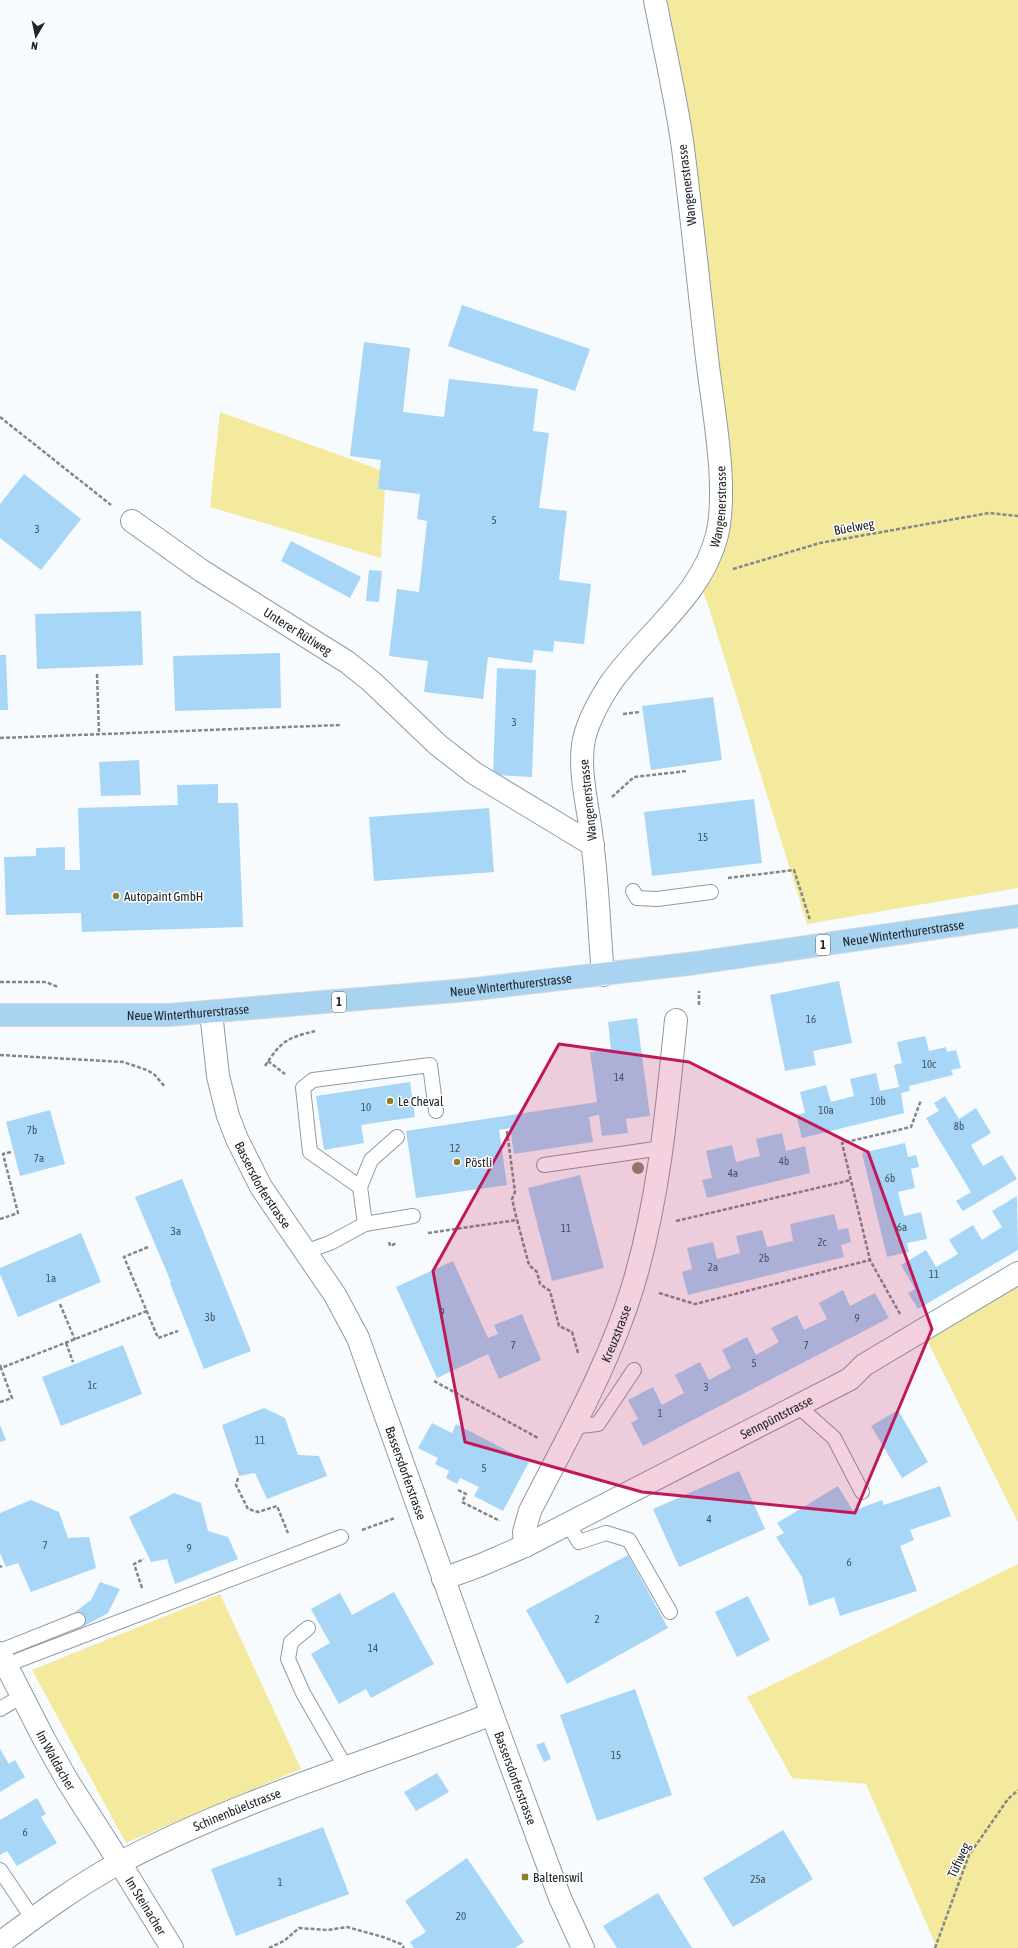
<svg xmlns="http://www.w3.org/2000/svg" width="1018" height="1948" viewBox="0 0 1018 1948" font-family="'Asap Condensed',sans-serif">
	<rect width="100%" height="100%" fill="#f8fbfd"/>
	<g fill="#f3ea9d">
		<polygon points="655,0 1018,0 1018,888 807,924 709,608 698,579 720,515"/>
		<polygon points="220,412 386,472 381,558 210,507"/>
		<polygon points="1018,1287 1018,1522 927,1340"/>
		<polygon points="1018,1564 1018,1948 937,1948 866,1784 792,1778 747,1697"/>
		<polygon points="220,1594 301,1769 126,1843 32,1670"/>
	</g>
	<g fill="#a7d6f7">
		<polygon points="462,305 590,349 575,391 448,346"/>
		<polygon points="364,342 410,348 403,412 444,417 449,379 538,389 533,431 549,433 539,508 567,511 559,580 591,584 584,644 554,641 553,652 534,650 532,663 488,657 483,699 424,692 428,661 389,656 397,589 419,592 427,521 417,519 420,494 378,489 381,460 350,456"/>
		<polygon points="24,474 81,519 41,570 0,538 0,504"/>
		<polygon points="291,541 361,577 350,598 281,561"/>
		<polygon points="369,570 382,571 379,602 366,601"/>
		<polygon points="141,611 143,665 37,669 35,614"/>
		<polygon points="280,653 281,708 175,711 173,656"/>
		<polygon points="0,655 6,655 8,710 0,710"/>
		<polygon points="497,668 536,670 532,777 493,775"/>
		<polygon points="713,697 722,760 651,770 642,706"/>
		<polygon points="139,760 141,795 101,796 99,762"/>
		<polygon points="218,784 218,803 238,803 243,927 82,932 81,913 6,915 4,857 36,856 36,848 65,847 65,870 80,870 78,808 178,805 177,785"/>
		<polygon points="754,799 762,863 652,876 644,812"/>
		<polygon points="489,808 494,872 374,881 369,817"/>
		<polygon points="839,981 852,1043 813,1051 816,1065 785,1071 770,995"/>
		<polygon points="637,1018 650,1116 626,1119 628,1133 602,1136 599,1115 589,1117 593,1142 514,1154 510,1128 499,1130 507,1185 416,1198 406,1131 597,1102 590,1052 611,1049 608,1022"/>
		<polygon points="925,1036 929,1051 946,1047 947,1052 956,1050 961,1068 951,1070 953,1075 909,1086 910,1091 901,1093 904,1113 802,1138 796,1115 805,1113 800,1092 826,1085 831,1102 854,1096 850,1079 876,1073 880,1091 899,1087 894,1065 902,1063 897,1042"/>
		<polygon points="410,1082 415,1117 361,1125 364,1143 324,1150 316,1096"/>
		<polygon points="945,1096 959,1119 976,1108 991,1133 971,1145 983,1166 1002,1155 1017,1179 963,1211 956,1201 971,1192 926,1118 939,1111 934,1103"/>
		<polygon points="50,1110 65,1164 20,1176 6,1122"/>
		<polygon points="782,1133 786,1151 805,1146 810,1173 707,1198 702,1180 712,1178 706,1151 732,1145 736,1162 760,1156 756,1139"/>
		<polygon points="905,1143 908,1157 916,1155 919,1167 911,1169 915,1188 898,1192 904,1216 921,1212 927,1239 907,1243 909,1252 887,1257 862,1153"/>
		<polygon points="580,1175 604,1268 552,1281 528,1188"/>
		<polygon points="182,1179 251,1351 204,1369 170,1283 171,1282 135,1197"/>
		<polygon points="1017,1196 1018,1250 918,1309 908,1293 915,1289 901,1265 926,1250 936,1267 958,1254 949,1240 973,1225 982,1240 1002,1227 992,1211"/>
		<polygon points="834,1214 838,1230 848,1228 851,1242 841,1245 844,1257 688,1295 682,1272 692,1269 687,1248 713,1242 717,1259 740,1253 736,1236 762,1230 767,1247 793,1241 790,1224"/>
		<polygon points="81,1233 101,1282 18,1317 0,1274 0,1268"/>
		<polygon points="453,1261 488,1338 498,1334 494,1325 522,1314 541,1360 499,1379 488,1354 437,1378 396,1287"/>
		<polygon points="843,1290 850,1306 875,1293 889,1318 643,1446 631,1423 638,1419 628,1400 653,1387 662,1405 684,1393 675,1375 700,1362 709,1380 731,1368 722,1350 747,1337 756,1355 779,1342 771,1328 797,1315 804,1330 827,1319 819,1303"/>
		<polygon points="123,1345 142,1394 61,1426 42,1377"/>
		<polygon points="264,1408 285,1418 298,1455 319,1456 327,1476 267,1499 255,1473 239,1476 222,1425"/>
		<polygon points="898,1410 928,1462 902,1478 871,1426"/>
		<polygon points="432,1423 452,1433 456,1424 529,1462 503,1511 474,1496 479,1487 460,1478 457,1484 446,1478 449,1471 435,1464 438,1458 418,1448"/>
		<polygon points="0,1425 6,1440 0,1442"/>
		<polygon points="739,1471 765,1529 679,1567 653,1509"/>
		<polygon points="838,1486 853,1511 882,1500 884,1505 940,1486 951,1516 910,1530 914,1540 900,1546 917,1591 840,1616 834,1597 809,1606 802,1577 776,1537 784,1533 777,1523"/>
		<polygon points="174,1493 201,1503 208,1531 228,1537 238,1559 175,1584 167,1559 151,1562 129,1517"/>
		<polygon points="31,1500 59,1512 68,1538 89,1537 96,1568 31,1592 18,1563 6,1567 0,1553 0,1513"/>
		<polygon points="628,1555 668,1628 567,1684 526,1610"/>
		<polygon points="100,1582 120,1589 108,1613 84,1626 75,1612 91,1600"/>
		<polygon points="394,1592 434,1664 371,1698 366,1689 339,1704 311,1654 330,1643 311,1609 340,1593 352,1615"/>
		<polygon points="748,1596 770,1640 737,1657 715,1612"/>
		<polygon points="635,1689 672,1795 597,1821 560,1715"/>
		<polygon points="544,1742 551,1759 544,1762 536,1745"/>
		<polygon points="0,1749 9,1764 15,1760 25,1777 0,1792"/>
		<polygon points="437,1773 449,1792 416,1811 404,1792"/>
		<polygon points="37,1798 46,1814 41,1817 57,1843 17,1866 7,1851 0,1855 0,1820"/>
		<polygon points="323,1827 349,1894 236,1936 211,1869"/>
		<polygon points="783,1830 813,1879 733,1927 703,1878"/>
		<polygon points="467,1858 524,1942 515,1948 414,1948 410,1942 426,1932 405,1901"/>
		<polygon points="658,1893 692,1948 617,1948 603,1926"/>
	</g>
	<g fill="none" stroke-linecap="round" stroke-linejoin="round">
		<g stroke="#8d9ba5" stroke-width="16">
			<g id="lane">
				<polyline points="633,891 637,898 657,899 711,892"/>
				<polyline points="544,1165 662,1148"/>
				<polyline points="360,1187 371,1160 397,1137"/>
				<polyline points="365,1224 360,1187 310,1152 303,1088 313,1080 430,1065 436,1111"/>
				<polyline points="307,1251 330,1243 365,1224 413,1216"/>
				<polyline points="798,1406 834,1438 862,1492"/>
				<polyline points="572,1427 598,1424 634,1370"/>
				<polyline points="568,1524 579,1542 606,1533 629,1540 670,1612"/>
				<polyline points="308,1628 291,1642 288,1659 303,1693 346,1768"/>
				<polyline points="0,1651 78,1620"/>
				<polyline points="6,1665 341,1537"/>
				<polyline points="0,1709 22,1696"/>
				<polyline points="0,1870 33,1919"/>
			</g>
		</g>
		<g stroke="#8d9ba5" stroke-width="24">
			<g id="street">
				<path id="s1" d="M132 521 202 571 347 662 372 682 438 745 474 773 593 845"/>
				<path id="s2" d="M603 975C599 930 598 885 592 841 589 810 579 776 583 745 586 724 599 701 610 684 645 634 702 596 717 535 728 488 714 415 708 366 699 291 692 216 682 141 675 94 664 47 655 0"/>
				<path id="s3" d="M525 1546 524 1532 530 1511C567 1438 609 1365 633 1286 659 1199 667 1109 676 1020"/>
				<path id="s4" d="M443 1579 481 1565 525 1546 850 1379 864 1365 1018 1273"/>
				<path id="s5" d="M0 1653 44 1739 67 1780 120 1863 172 1948"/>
				<path id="s6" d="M0 1943C39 1914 78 1885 121 1862 239 1800 368 1762 492 1714"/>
			</g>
		</g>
		<g stroke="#8d9ba5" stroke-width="24">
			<g id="secondary">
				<path id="s7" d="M211 1012 218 1076 228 1116 237 1139 261 1187 335 1295 358 1338 492 1714 560 1898 583 1948"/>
			</g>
		</g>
		<g stroke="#d7d8d9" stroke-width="24">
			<g id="primary">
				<path id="s8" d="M0 1015H169L467 990 696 963 1018 916"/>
			</g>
		</g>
		<g stroke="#83878a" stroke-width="2.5" stroke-dasharray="4 2" stroke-linecap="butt">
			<polyline points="0,417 111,505"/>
			<polyline points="733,569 820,543 989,513 1018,516"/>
			<polyline points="97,674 99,734"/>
			<polyline points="623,714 640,712"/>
			<polyline points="0,738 340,725"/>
			<polyline points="612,797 634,777 687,771"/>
			<polyline points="728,878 794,870 810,920"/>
			<polyline points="0,982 46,982 58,987"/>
			<polyline points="699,1005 699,991"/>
			<polyline points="0,1055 123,1062 147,1070 155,1075 165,1087"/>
			<polyline points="268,1061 285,1074"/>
			<path d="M265 1066C281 1041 287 1038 315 1031"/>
			<polyline points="507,1131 515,1192 512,1199 517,1220"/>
			<polyline points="0,1219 18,1213 3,1154 11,1152"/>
			<polyline points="676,1221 851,1180"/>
			<polyline points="428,1233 517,1220 529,1265 537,1272 540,1284 550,1291 559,1326 572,1332 578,1353"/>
			<polyline points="389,1242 390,1246 397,1243"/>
			<polyline points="148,1247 124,1257 158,1338 178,1331"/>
			<polyline points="659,1293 695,1304 870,1260"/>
			<polyline points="60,1304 75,1340"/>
			<polyline points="900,1314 870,1260 842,1143 911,1127 921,1100"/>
			<polyline points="66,1343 73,1362"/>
			<polyline points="0,1365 1,1368 147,1311"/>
			<polyline points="434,1381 538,1438"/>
			<polyline points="0,1402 12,1398 1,1368"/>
			<polyline points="238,1478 236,1485 248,1509 258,1512 277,1506 288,1533"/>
			<polyline points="458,1490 466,1494 462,1502 500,1521"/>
			<polyline points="362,1530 395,1518"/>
			<polyline points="0,1567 2,1566"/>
			<polyline points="142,1588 134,1564 144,1559"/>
			<polyline points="269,1948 284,1941 299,1928 328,1930 347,1927 383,1937 401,1944 404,1948"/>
			<polyline points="935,1948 969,1855 1008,1799 1018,1790"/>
		</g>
		<use href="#lane" stroke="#fff" stroke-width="14"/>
		<use href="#street" stroke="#fff" stroke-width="22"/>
		<use href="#secondary" stroke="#fff" stroke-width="22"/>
		<use href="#primary" stroke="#a8d4f2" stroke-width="22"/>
	</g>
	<circle fill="#8a8973" cx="638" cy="1168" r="6"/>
	<path fill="#c2185b" fill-opacity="0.2" stroke="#c2185b" stroke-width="3" stroke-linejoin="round" d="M559 1044 689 1062 868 1152 932 1329 855 1513 642 1492 465 1442 433 1271Z"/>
	<g fill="#8c8129" stroke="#fff" stroke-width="1.5">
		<circle cx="116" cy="896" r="4"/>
		<circle cx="390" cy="1101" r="4"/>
		<circle cx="457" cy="1162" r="4"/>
		<rect x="521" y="1873" width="8" height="8" rx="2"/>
	</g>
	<g text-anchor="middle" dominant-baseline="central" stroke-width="3" stroke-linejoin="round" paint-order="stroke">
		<g font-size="11" fill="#42525d">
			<text x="494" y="520">5</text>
			<text x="37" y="529">3</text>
			<text x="514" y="722">3</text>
			<text x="703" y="837">15</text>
			<text x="811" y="1019">16</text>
			<text x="929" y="1064">10c</text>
			<text x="619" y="1077">14</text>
			<text x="878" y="1101">10b</text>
			<text x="366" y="1107">10</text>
			<text x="826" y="1110">10a</text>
			<text x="959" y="1126">8b</text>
			<text x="32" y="1130">7b</text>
			<text x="455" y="1148">12</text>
			<text x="39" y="1158">7a</text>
			<text x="784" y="1161">4b</text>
			<text x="733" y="1173">4a</text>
			<text x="890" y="1178">6b</text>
			<text x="902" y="1227">6a</text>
			<text x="566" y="1228">11</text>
			<text x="176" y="1231">3a</text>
			<text x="822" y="1242">2c</text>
			<text x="764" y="1258">2b</text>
			<text x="713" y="1267">2a</text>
			<text x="934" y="1274">11</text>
			<text x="51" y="1278">1a</text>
			<text x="442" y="1312">9</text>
			<text x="210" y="1317">3b</text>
			<text x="857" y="1318">9</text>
			<text x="513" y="1345">7</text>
			<text x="806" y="1345">7</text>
			<text x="754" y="1363">5</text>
			<text x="92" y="1385">1c</text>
			<text x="706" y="1387">3</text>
			<text x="660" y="1413">1</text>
			<text x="260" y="1440">11</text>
			<text x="484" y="1468">5</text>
			<text x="709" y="1519">4</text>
			<text x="45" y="1545">7</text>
			<text x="189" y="1548">9</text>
			<text x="849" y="1562">6</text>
			<text x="597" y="1619">2</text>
			<text x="373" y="1648">14</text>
			<text x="616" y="1755">15</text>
			<text x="25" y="1832">6</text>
			<text x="758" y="1879">25a</text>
			<text x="280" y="1882">1</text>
			<text x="461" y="1916">20</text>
		</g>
		<g fill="#fff" stroke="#64676a" stroke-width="1">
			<rect x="816" y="935" width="14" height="20" rx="3"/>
			<rect x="332" y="992" width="14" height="20" rx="3"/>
		</g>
		<g font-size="12" font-weight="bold" fill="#21262a">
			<text x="823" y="945">1</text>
			<text x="339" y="1002">1</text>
		</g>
		<g font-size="13" fill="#21262a" stroke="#fff">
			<text transform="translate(687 185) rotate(-97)">Wangenerstrasse</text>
			<text stroke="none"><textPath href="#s2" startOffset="512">Wangenerstrasse</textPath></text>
			<text transform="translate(854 527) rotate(-10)">Büelweg</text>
			<text stroke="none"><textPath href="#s1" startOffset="199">Unterer Rütiweg</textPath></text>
			<text transform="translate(588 800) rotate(-96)">Wangenerstrasse</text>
			<text stroke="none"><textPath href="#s8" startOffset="908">Neue Winterthurerstrasse</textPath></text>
			<text stroke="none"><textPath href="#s8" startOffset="512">Neue Winterthurerstrasse</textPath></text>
			<text stroke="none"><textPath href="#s8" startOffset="188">Neue Winterthurerstrasse</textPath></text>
			<text stroke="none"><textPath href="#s7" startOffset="183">Bassersdorferstrasse</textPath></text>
			<text stroke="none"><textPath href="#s3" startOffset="233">Kreuzstrasse</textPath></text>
			<text stroke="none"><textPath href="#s4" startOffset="371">Sennpüntstrasse</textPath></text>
			<text stroke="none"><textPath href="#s7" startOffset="507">Bassersdorferstrasse</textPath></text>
			<text stroke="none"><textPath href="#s5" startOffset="121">Im Waldacher</textPath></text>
			<text stroke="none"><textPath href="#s7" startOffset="831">Bassersdorferstrasse</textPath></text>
			<text stroke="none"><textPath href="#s6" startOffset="273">Schinenbüelstrasse</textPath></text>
			<text transform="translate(959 1860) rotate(-65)">Tüfiweg</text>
			<text stroke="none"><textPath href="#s5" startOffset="292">Im Steinacher</textPath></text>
		</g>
		<g font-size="13" fill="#21262a" stroke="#fff" text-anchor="start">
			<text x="124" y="896">Autopaint GmbH</text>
			<text x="398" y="1101">Le Cheval</text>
			<text x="465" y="1162">Pöstli</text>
			<text x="533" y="1877">Baltenswil</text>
		</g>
	</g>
	<g transform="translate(36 36) rotate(189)" stroke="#ffffff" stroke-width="3" paint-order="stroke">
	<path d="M0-3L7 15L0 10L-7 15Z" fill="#21262a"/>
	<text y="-6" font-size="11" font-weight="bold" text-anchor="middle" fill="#21262a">N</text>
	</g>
</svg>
